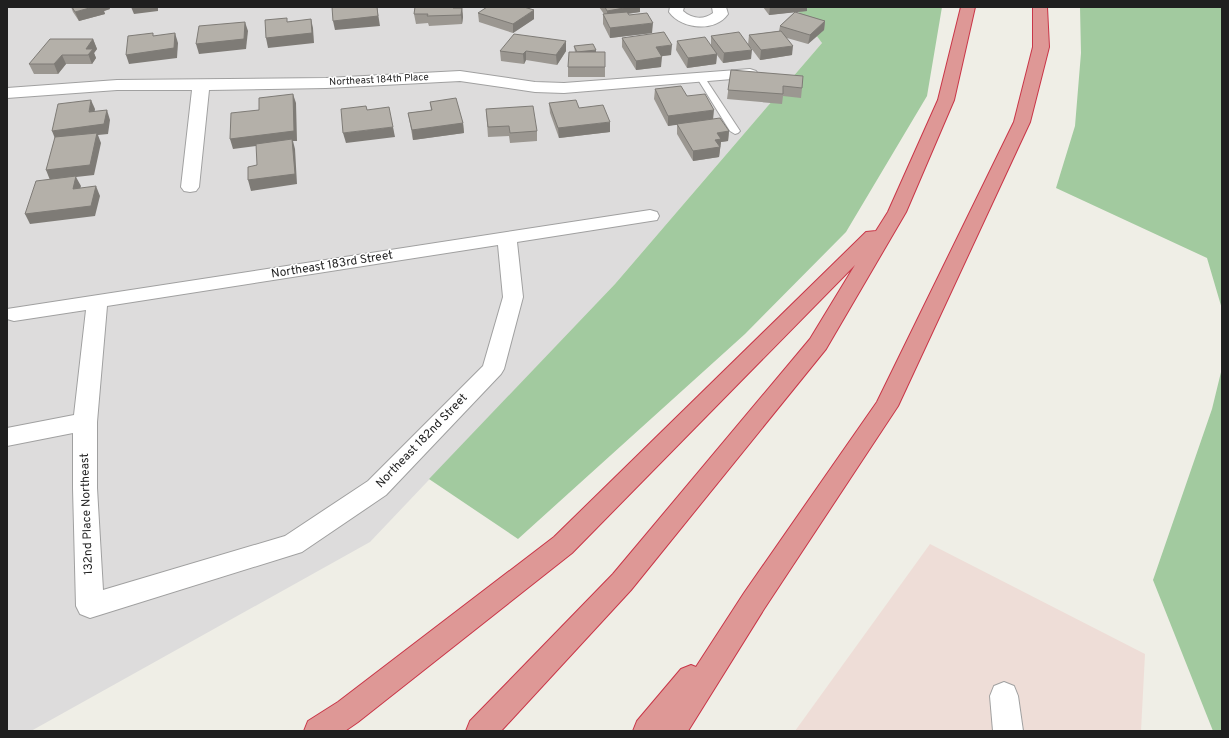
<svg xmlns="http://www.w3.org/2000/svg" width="1229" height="738" viewBox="0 0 1229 738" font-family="Overpass,sans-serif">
	<rect width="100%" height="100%" fill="#efeee6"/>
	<polygon fill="#dddcdc" points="7,7 795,7 822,43 615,284 370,542 31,731 7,731"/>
	<polygon fill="#eeddd7" points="930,544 1145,654 1141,731 795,731"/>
	<g fill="#a2ca9f">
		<polygon points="795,7 942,7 927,96 846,232 745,334 518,539 429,479 615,284 822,43"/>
		<polygon points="1080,7 1222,7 1222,309 1207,258 1056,188 1075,126 1081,53"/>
		<polygon points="1222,368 1222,731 1213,731 1153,580 1212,409"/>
	</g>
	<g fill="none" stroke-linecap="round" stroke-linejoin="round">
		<g stroke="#a0a0a0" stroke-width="2">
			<polygon id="service" points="701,75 705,78 740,131 738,133 735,134 730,131 697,78"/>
		</g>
		<g stroke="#a0a0a0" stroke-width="2">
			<g id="minor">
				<path d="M670 7H684L683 11C692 19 704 20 713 13L712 7H726L728 14C715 33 681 29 669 12Z"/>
				<polygon points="750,69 756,71 758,74 756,77 564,93 535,92 460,81 326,88 209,90 199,187 196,191 190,192 184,191 181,187 192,90 117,90 7,98 7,88 117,80 326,78 460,71 535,82 564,83"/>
				<path d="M650 210 657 212 659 216 657 220 517 242 523 297 504 369 501 374 386 495 302 552 90 618 80 614 76 606 73 488V433L7 446V428L74 415 86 310 14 321 7 319V309ZM498 245 503 297 483 366 368 481 285 536 103 590 97 488V422L107 306Z"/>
				<polygon points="1004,682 1014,686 1018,696 1023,731 993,731 990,696 994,686"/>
			</g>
		</g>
		<g stroke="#c93648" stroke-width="2">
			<g id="motorway">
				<polygon points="961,7 975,7 954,100 906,212 826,349 631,590 501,731 466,731 470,721 613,574 810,339 855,265 572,553 358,722 345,731 304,731 308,721 338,702 554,537 866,232 876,231 888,212 938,100"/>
				<polygon points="1033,7 1047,7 1049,47 1030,122 898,406 764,609 688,731 633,731 637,721 681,669 691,665 696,667 744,593 877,402 1014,122 1033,47"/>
			</g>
		</g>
		<use href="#service" fill="#fff" fill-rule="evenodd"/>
		<use href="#minor" fill="#fff" fill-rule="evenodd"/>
		<use href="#motorway" fill="#de9896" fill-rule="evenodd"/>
	</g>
	<g fill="#9b9791">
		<polygon points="71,7 109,7 110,9 104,11 105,14 79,21 73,12"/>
		<polygon points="415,7 455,7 455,8 462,8 463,17 462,24 429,26 428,23 416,24 414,14"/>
		<polygon points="599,7 640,7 640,12 628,14 629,15 652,33 610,38 603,24 603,14 604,14"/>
		<polygon points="763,7 807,7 807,11 796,12 825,21 824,30 808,44 787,38 792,55 760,60 751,48 751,59 723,63 717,55 716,64 687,68 676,50 677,41 711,45 711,36 748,45 749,35 779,31 780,26 795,12 769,15"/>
		<polygon points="478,13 534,19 513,33 479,22"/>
		<polygon points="622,38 671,55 661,56 661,67 636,70 622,47"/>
		<polygon points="93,39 97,49 94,53 96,58 92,64 66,64 58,74 34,74 29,64"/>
		<polygon points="574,46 596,52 605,52 605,77 568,77 568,67 575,52"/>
		<polygon points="500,51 566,51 557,65 526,60 524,64 501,61"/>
		<polygon points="731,70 802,88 801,98 783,96 782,104 727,99"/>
		<polygon points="655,89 687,96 713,119 729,131 728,141 721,142 719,157 693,161 677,134 677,124 678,124 668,126 654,99"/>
		<polygon points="430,102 463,123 464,133 413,140 408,113 431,110"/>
		<polygon points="549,103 610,132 559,138 550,113"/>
		<polygon points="486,109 537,131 537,141 510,143 509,136 488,137"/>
	</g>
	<g fill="#7e7b76">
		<polygon points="93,7 109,7 110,9 104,11 105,14 79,21 75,12"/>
		<polygon points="131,7 158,7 158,11 134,14"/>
		<polygon points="377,7 380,26 335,30 333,21"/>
		<polygon points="622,7 640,7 640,12 624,14 607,20 607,11"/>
		<polygon points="770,7 807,7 807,11 769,15"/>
		<polygon points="462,8 463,17 462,24 461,15"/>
		<polygon points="534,10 534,19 513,33 513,24"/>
		<polygon points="311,19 313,28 314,43 268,48 266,38"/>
		<polygon points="825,21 824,30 808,44 810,35"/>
		<polygon points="245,22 248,31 246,49 199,54 196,44"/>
		<polygon points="653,23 652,33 610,38 610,28"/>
		<polygon points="175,33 178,43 177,58 129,64 126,55"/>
		<polygon points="93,39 97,49 94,53 96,58 92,64 86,49"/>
		<polygon points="566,41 566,51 557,65 556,55"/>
		<polygon points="672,45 671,55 655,57 656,47"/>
		<polygon points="793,46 792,55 760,60 761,50"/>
		<polygon points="596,50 596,55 577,52"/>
		<polygon points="752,50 751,59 723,63 724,53"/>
		<polygon points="526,51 526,60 524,64 523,54"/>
		<polygon points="717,54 716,64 687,68 688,58"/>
		<polygon points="62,55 66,64 58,74 54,64"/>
		<polygon points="662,57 661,67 636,70 636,61"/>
		<polygon points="293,94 296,103 297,141 293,141 295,149 297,184 251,191 248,180 292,141 233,149 230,139"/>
		<polygon points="91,100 95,109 93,122 89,112"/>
		<polygon points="107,110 110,120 108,134 98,135 101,143 94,175 76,177 81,186 77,199 50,180 46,170 56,141 52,131"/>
		<polygon points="714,110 713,120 668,126 668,116"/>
		<polygon points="610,122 610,132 559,138 558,128"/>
		<polygon points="463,123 464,133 413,140 412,130"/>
		<polygon points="393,127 395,137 346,143 343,133"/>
		<polygon points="729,131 728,141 721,142 719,157 693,161 693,151 715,140 717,133"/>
		<polygon points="96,186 100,196 95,216 30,224 25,214"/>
	</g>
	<g fill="#b4b0a9" stroke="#7e7b76">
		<polygon points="72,7 93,7 75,12"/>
		<polygon points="332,7 377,7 378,16 333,21"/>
		<polygon points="415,7 453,7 453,8 462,8 461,15 427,16 428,14 414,14"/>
		<polygon points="487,7 524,7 534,10 513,24 478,13"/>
		<polygon points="605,7 624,7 624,8 607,11"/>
		<polygon points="627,12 629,15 647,13 653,23 610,28 603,14"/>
		<polygon points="795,12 825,21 810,35 780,26"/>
		<polygon points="287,18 287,22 311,19 312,33 266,38 265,20"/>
		<polygon points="245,22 244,39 196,44 199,26"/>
		<polygon points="781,31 793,46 761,50 749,35"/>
		<polygon points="664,32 672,45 656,47 662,57 636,61 622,38"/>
		<polygon points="739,32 752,50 724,53 711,36"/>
		<polygon points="153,33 153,36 175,33 174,48 126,55 128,36"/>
		<polygon points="514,34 566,41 556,55 526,51 523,54 500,51"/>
		<polygon points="705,37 717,54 688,58 677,41"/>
		<polygon points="50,39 93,39 86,49 93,49 88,55 62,55 54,64 29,64"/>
		<polygon points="593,44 596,50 577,52 574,46"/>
		<polygon points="569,52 605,52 605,67 568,67"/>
		<polygon points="731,70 803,76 802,88 783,86 783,94 728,90"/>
		<polygon points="681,86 687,96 705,94 714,110 668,116 655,89"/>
		<polygon points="293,94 294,131 230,139 231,113 259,110 259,98"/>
		<polygon points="456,98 463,123 412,130 408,113 432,110 430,102"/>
		<polygon points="91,100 89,112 107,110 104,124 52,131 58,104"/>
		<polygon points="576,100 579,108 603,105 610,122 558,128 549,103"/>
		<polygon points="366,106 367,110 389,107 393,127 343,133 341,109"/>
		<polygon points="533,106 537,131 510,133 509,126 488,127 486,109"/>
		<polygon points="720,118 729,131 717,133 721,139 715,140 720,147 693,151 677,124"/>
		<polygon points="97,133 90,165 46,170 55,137"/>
		<polygon points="292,139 295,174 248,180 248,167 257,165 256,144"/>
		<polygon points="76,176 73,189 96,186 91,206 25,214 36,181"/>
	</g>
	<g text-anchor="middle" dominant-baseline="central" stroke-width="3" stroke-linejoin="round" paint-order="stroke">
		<g font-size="10" fill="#1f1f1f" stroke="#fff">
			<text transform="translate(379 80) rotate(-3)">Northeast 184th Place</text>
		</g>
		<g font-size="12" fill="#1f1f1f" stroke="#fff">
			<text transform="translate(332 265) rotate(-9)">Northeast 183rd Street</text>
			<text transform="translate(422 441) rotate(-46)">Northeast 182nd Street</text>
			<text transform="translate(87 514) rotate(-92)">132nd Place Northeast</text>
		</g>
	</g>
	<rect width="1229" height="738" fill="none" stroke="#1f1f1f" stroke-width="16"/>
</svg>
